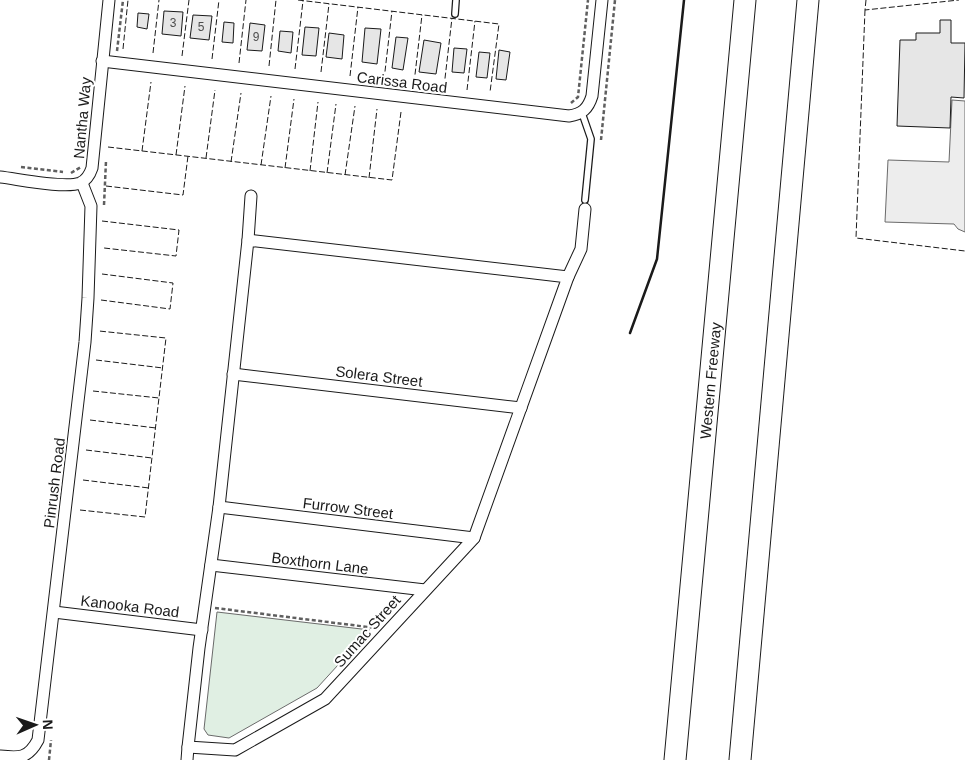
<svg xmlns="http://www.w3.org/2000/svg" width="965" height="760" viewBox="0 0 965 760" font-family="Helvetica,sans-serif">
	<rect width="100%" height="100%" fill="#fff"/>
	<polygon fill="#e0efe3" stroke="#6a6a6a" points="217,612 370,630 317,688 229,738 208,735 204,729"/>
	<polygon fill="#ededed" stroke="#6a6a6a" points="952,100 965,101 965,232 958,229 954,224 885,222 888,160 949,162"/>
	<g fill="#e6e6e6" stroke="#1a1a1a">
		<polygon points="164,11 183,12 181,36 162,34"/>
		<polygon points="138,13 149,14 147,29 137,27"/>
		<polygon points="193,15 212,16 209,40 190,38"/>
		<polygon points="940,20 951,20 951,43 965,43 964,98 951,97 950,128 897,126 900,40 916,40 916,33 940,33"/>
		<polygon points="224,22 234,23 233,43 222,42"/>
		<polygon points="250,23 265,25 262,51 247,50"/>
		<polygon points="305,27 319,28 316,56 302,55"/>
		<polygon points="365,28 381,29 377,64 362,62"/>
		<polygon points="280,31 293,32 291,53 278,51"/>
		<polygon points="329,33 344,35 342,59 326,57"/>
		<polygon points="396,37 408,38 403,70 392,68"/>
		<polygon points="424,40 441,43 436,74 419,72"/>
		<polygon points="454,48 467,49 464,73 452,72"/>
		<polygon points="499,50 510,52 506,80 496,79"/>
		<polygon points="479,52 490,53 487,78 476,77"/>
	</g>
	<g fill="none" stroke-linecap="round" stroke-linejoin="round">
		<g stroke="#1a1a1a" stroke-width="8">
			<g id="lane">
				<polyline points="455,14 456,0"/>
				<polyline points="582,113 591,139 585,200"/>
			</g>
		</g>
		<g stroke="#1a1a1a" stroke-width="13">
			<g id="street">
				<path d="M102 61 569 116C582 114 588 109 592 96L602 0"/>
				<path d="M0 177C18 179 65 189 80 183 87 180 90 174 92 168L109 0"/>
				<polygon points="248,240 568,277 474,538 325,699 235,750 188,747 199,648 219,507"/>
				<polyline points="248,240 251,196"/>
				<polyline points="568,277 581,249 585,209"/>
				<polyline points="233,374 521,408"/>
				<polyline points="219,507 474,538"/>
				<polyline points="211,565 425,590"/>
				<polyline points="54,612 202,630"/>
				<path d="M0 756C19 758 28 759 38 740L85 342 88 298 91 206 82 183"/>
				<polyline points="187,760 188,747"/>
			</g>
		</g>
		<g stroke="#1a1a1a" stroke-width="23">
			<g id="highway">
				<path id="s1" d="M675 760 745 0"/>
				<polyline points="740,760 808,0"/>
			</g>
		</g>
		<g stroke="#5f5f5f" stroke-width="2.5" stroke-dasharray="4 2.5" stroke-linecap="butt">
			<polyline points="117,51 123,0"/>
			<polyline points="571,103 578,97 588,0"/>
			<polyline points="601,140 615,0"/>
			<polyline points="21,167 63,172"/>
			<polyline points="71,173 81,167"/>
			<polyline points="104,205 106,161"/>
			<polyline points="215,608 376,628"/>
			<polyline points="49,760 51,740"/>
		</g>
		<use href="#lane" stroke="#fff" stroke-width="5.5"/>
		<use href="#street" stroke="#fff" stroke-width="11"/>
		<use href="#highway" stroke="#fff" stroke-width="21"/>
		<g stroke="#1a1a1a" stroke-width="1" stroke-dasharray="6 2.5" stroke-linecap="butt">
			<polyline points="298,0 499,24 490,92"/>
			<polyline points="866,0 865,10 959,0"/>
			<polyline points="865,10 856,238 965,251"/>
			<polyline points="123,49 128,0"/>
			<polyline points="153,53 159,0"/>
			<polyline points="182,56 189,0"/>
			<polyline points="212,59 219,0"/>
			<polyline points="239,63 246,0"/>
			<polyline points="269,66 276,0"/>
			<polyline points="295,69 303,1"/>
			<polyline points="321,72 329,4"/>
			<polyline points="350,76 358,7"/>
			<polyline points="384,80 392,11"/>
			<polyline points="414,83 422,15"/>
			<polyline points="444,87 452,18"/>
			<polyline points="467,90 475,21"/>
			<polyline points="108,147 392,180 401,112"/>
			<polyline points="142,151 151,82"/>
			<polyline points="176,155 185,86"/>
			<polyline points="206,158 215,90"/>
			<polyline points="231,162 241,93"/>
			<polyline points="261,165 271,96"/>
			<polyline points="285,168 294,99"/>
			<polyline points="310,171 318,102"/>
			<polyline points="327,173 336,104"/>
			<polyline points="345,175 355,106"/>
			<polyline points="369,178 377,109"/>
			<polyline points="106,186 183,195 188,156"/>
			<polyline points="102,221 179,230 176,256 104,248"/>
			<polyline points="101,300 170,309 173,283 102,274"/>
			<polyline points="96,360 163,368"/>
			<polyline points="93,391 159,398"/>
			<polyline points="90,420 156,428"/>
			<polyline points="86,450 152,458"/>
			<polyline points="83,480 149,488"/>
			<polyline points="80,510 145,517 166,338 99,331"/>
		</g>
		<polyline stroke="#1a1a1a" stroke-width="2.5" points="630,333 657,259 684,0"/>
	</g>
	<g text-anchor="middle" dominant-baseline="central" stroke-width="4" stroke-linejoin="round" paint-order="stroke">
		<g font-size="12" fill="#4d4d4d">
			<text x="173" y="23">3</text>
			<text x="201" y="27">5</text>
			<text x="256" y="37">9</text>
		</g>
		<g font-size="15" fill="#1a1a1a" stroke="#fff">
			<text transform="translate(402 82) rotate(7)">Carissa Road</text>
			<text transform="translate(82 118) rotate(-85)">Nantha Way</text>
			<text transform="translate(379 376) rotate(7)">Solera Street</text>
			<text stroke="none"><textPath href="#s1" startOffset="381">Western Freeway</textPath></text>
			<text transform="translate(54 483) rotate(-83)">Pinrush Road</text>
			<text transform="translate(348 508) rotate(7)">Furrow Street</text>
			<text transform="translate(320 563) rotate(7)">Boxthorn Lane</text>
			<text transform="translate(130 606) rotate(7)">Kanooka Road</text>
			<text transform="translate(367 631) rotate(-48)">Sumac Street</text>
		</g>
	</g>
	<g transform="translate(35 725) rotate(88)" stroke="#ffffff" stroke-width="4" paint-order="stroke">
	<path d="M0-4L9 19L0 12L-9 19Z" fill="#1a1a1a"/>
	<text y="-8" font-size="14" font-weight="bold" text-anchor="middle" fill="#1a1a1a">N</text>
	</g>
</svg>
